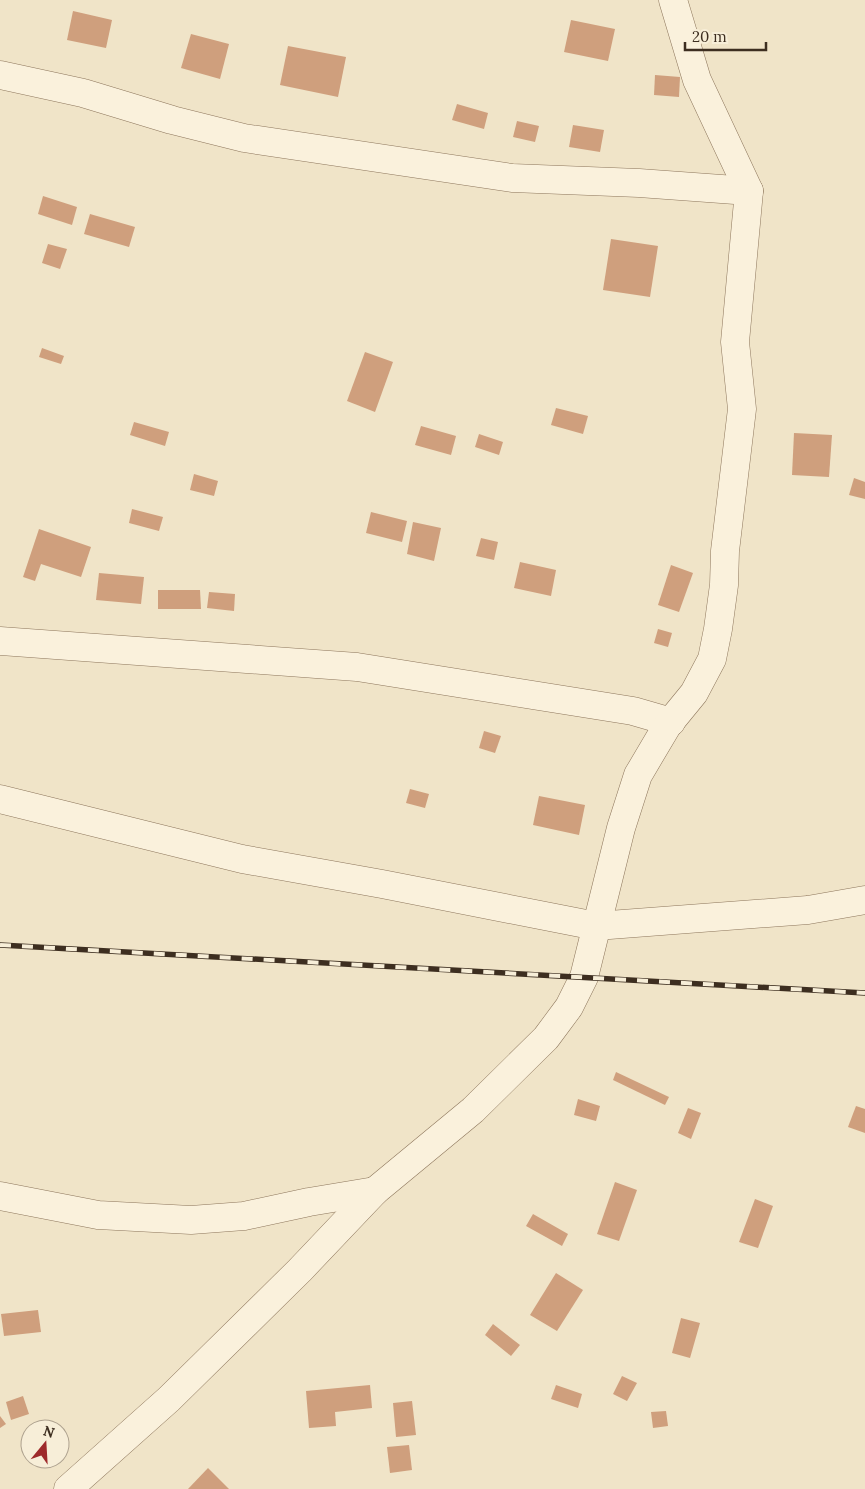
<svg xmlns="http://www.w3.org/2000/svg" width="865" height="1489" viewBox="0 0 865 1489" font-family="Lora,serif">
	<rect width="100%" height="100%" fill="#f0e4c8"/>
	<g fill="#cf9f7d">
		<polygon points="73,11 112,20 106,48 67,40"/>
		<polygon points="571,20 615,29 608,61 564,52"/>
		<polygon points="191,34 229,44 220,79 181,68"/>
		<polygon points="288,46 346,57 338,97 280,85"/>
		<polygon points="655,75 680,77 679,97 654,95"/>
		<polygon points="457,104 488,113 484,129 452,120"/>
		<polygon points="517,121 539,126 535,142 513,137"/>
		<polygon points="573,125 604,130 600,152 569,147"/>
		<polygon points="43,196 77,207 72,225 38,214"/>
		<polygon points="90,214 135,227 129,247 84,234"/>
		<polygon points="611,239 658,246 650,297 603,290"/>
		<polygon points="48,244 67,249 60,269 42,263"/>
		<polygon points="42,348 64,356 61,364 39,357"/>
		<polygon points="365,352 393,362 375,412 347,401"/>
		<polygon points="556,408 588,416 583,434 551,425"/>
		<polygon points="134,422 169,432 165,446 130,435"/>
		<polygon points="421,426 456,436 451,455 415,445"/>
		<polygon points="794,433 832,435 829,477 792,475"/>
		<polygon points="479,434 503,442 499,455 475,447"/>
		<polygon points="194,474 218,481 214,496 190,490"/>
		<polygon points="854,478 865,482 865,499 849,495"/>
		<polygon points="132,509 163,517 159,531 129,523"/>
		<polygon points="371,512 407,521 402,542 366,533"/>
		<polygon points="413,522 441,528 434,561 407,554"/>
		<polygon points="39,529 91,547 81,577 41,564 35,581 23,577"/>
		<polygon points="481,538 498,542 494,560 476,556"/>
		<polygon points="520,562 556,570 551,596 514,588"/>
		<polygon points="671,565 693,573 679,612 658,605"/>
		<polygon points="99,573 144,577 141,604 96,600"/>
		<polygon points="158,590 200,590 201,609 158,609"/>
		<polygon points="209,592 235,594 234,611 207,608"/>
		<polygon points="658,629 672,633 668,647 654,643"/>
		<polygon points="484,731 501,736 495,753 479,748"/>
		<polygon points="410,789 429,794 425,808 406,803"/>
		<polygon points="539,796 585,805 579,835 533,825"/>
		<polygon points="616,1072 669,1097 665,1105 613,1080"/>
		<polygon points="578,1099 600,1106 596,1121 574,1115"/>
		<polygon points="856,1106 865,1109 865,1133 848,1127"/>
		<polygon points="688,1108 701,1113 691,1139 678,1133"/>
		<polygon points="615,1182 637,1190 619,1241 597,1234"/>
		<polygon points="755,1199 773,1206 758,1248 739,1242"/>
		<polygon points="533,1214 568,1234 562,1246 526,1226"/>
		<polygon points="556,1273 583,1290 557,1331 530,1315"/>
		<polygon points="38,1310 41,1332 4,1336 1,1314"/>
		<polygon points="681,1318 700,1323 690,1358 672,1353"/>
		<polygon points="493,1324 520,1345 511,1356 485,1335"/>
		<polygon points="622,1376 637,1383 627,1401 613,1394"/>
		<polygon points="370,1385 372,1408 335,1412 336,1426 309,1428 306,1391"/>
		<polygon points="556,1385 582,1394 578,1408 551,1399"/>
		<polygon points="23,1396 29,1414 11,1420 6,1402"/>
		<polygon points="412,1401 416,1435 396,1437 393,1403"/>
		<polygon points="666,1411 668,1426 653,1428 651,1412"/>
		<polygon points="0,1416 6,1424 0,1428"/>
		<polygon points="409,1445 412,1470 390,1473 387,1447"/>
		<polygon points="208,1468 229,1489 188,1489"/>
	</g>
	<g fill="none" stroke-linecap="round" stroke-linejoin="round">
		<g stroke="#8d765c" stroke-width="29">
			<g id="minor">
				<polyline points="0,75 83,93 172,120 244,138 512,178 639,183 749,191"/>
				<polyline points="0,641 357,667 633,711 671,722"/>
				<polyline points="0,799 242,859 382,884 596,926 808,910 865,900"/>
				<polyline points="0,1196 98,1215 191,1220 244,1216 309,1202 375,1191"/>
				<polyline points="68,1489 169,1399 300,1270 375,1191 473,1110 546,1038 569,1007 584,977 621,828 638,775 667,726 694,693 712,659 718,629 724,585 725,551 742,409 735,342 749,191 697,80 673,0"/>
			</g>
		</g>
		<use href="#minor" stroke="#faf1dc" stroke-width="28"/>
		<g stroke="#3d2e20" stroke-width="5.5">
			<polyline id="rail" points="0,945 865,993"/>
		</g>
		<use href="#rail" stroke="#f7eed8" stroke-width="4" stroke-dasharray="11" stroke-linecap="butt"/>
	</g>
	<g transform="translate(45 1444) rotate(18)"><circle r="24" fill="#f7eed8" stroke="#ada18e"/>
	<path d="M0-4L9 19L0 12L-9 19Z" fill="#9e2a2b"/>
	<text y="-8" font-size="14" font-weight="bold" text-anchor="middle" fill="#3d2e20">N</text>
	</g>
	<path d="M685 42v8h81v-8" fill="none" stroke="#3d2e20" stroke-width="2.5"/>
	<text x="692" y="42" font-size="15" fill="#3d2e20" stroke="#f7eed8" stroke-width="4" paint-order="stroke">20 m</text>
</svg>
